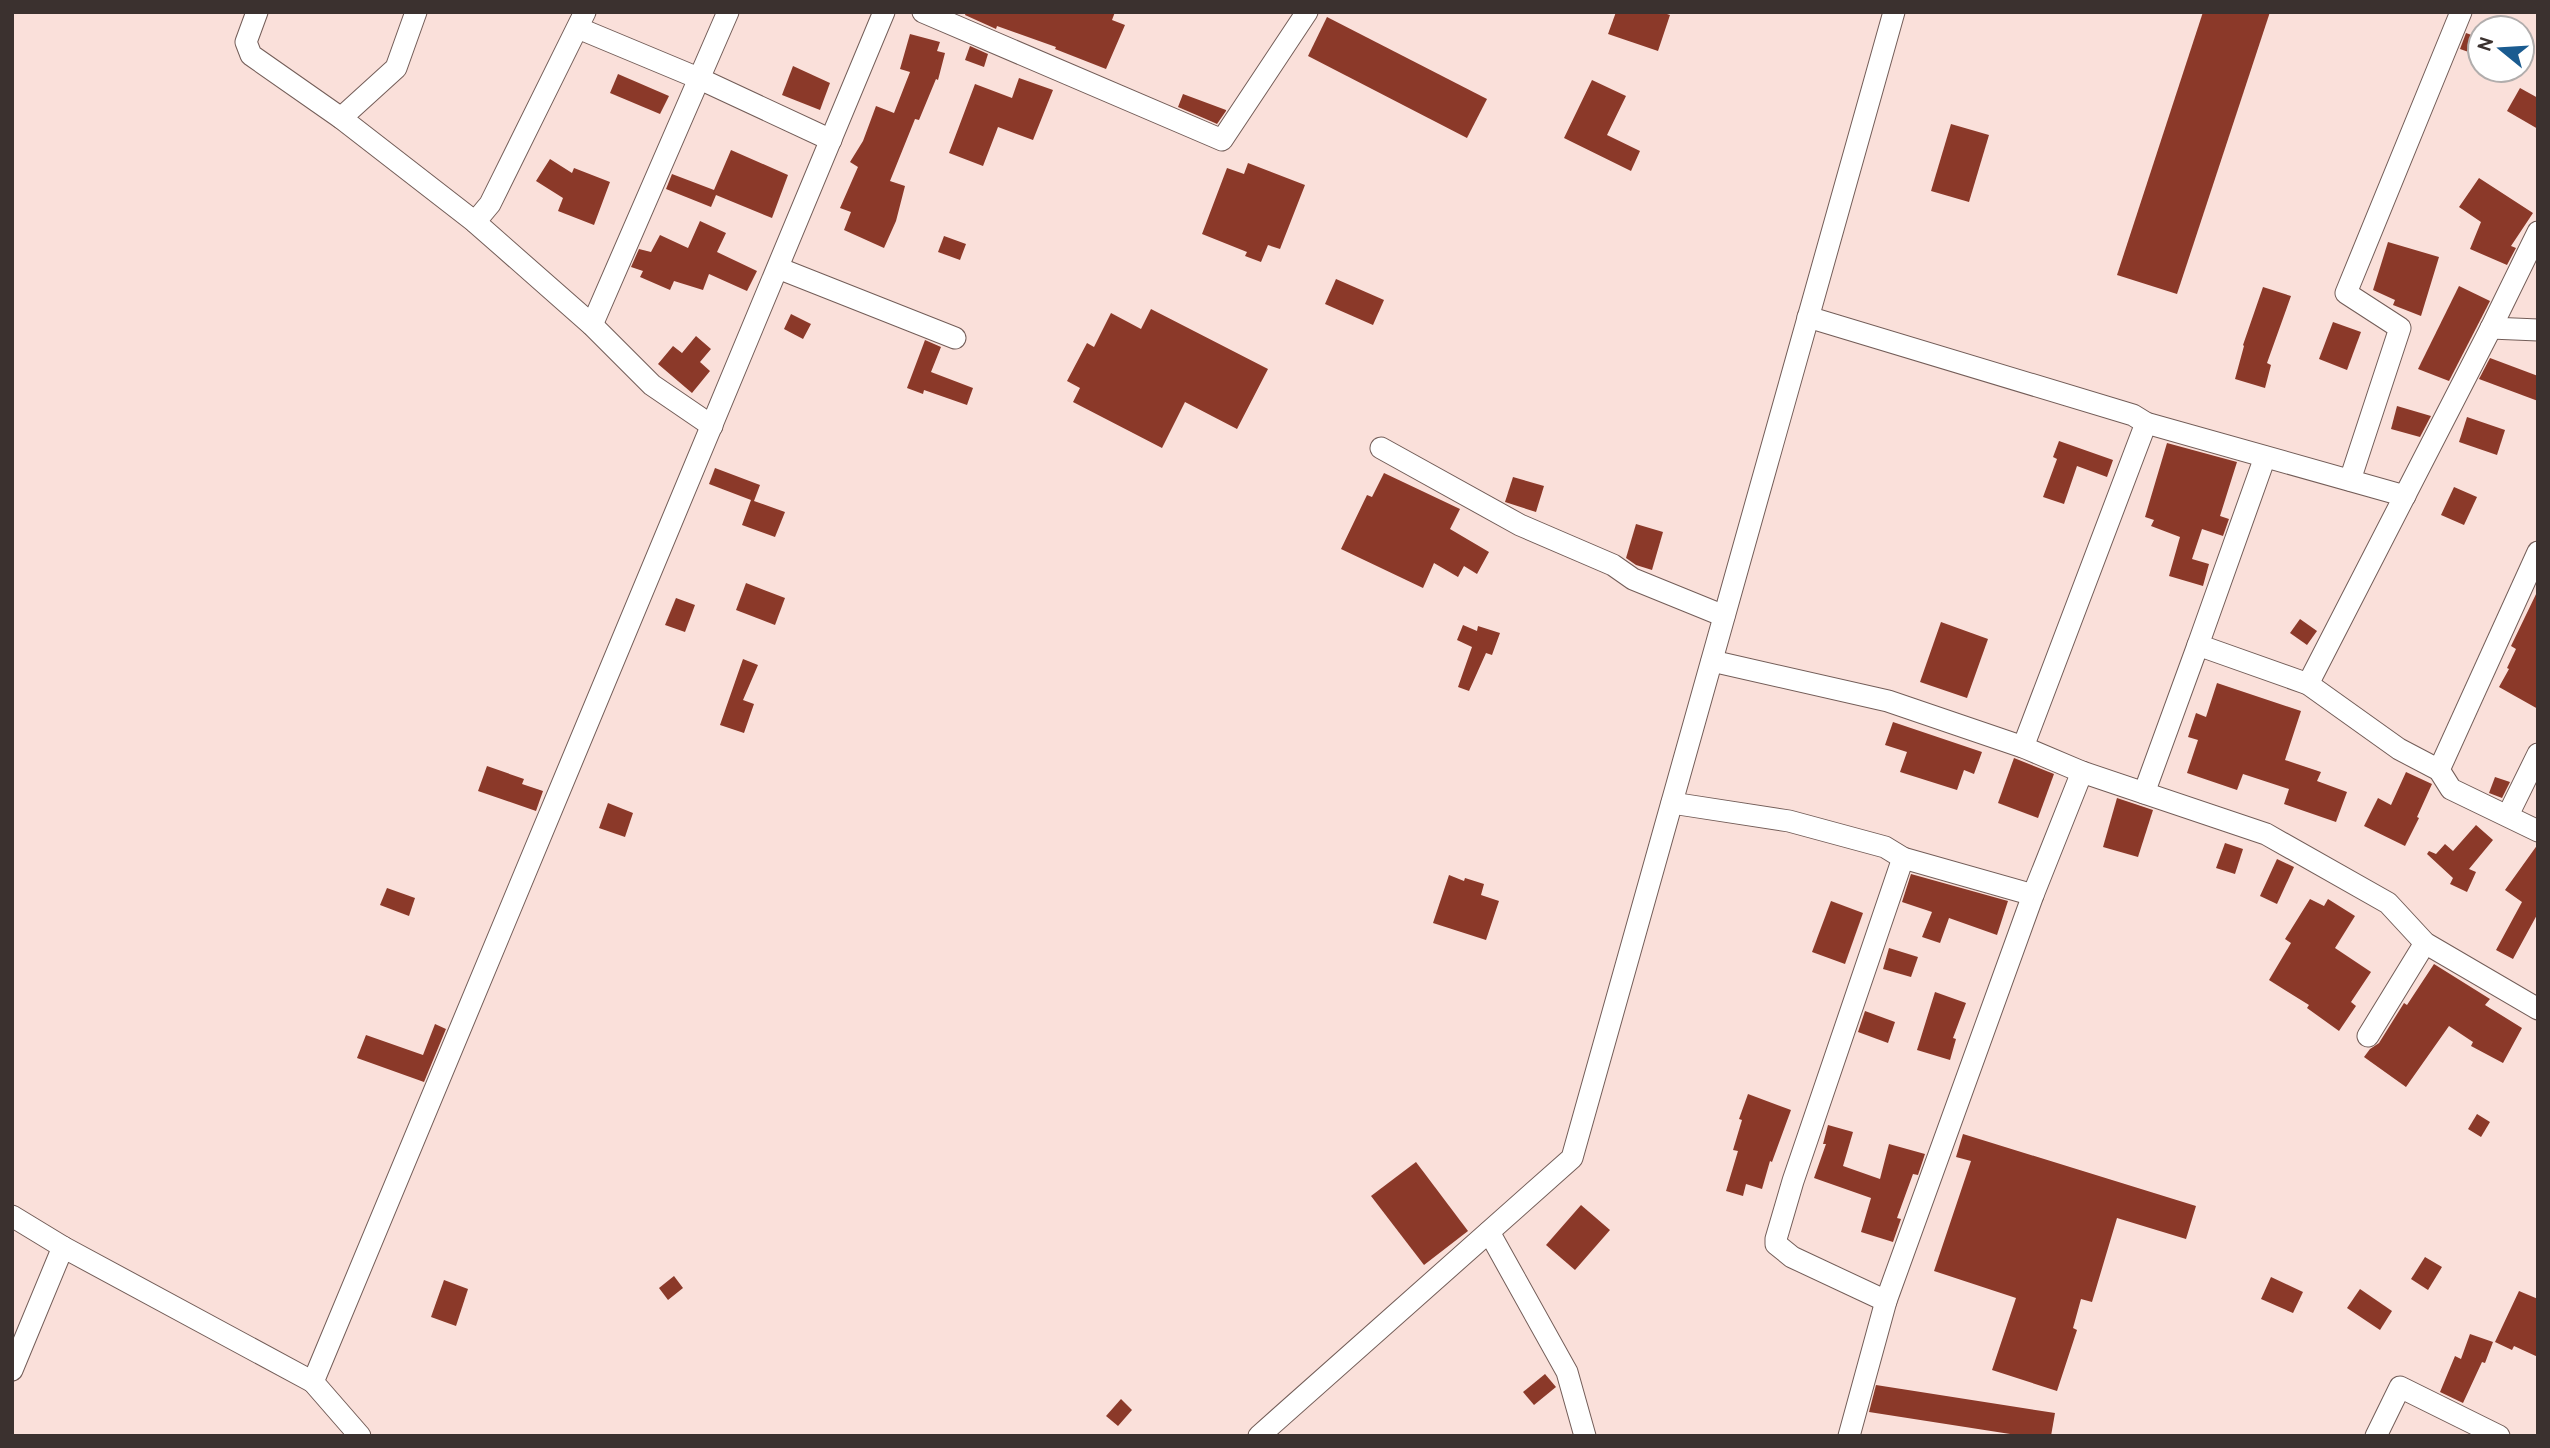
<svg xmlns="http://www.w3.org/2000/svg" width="2550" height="1448" viewBox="0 0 2550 1448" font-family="Overpass,sans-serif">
	<rect width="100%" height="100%" fill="#fae0da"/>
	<g fill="#8b3929">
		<polygon points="966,12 1115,12 1112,20 1125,25 1106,69 1055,49 1056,47 997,26 996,29 965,15"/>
		<polygon points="1616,12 1661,12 1670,15 1658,51 1608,34"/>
		<polygon points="2203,12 2270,12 2177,294 2117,275"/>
		<polygon points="1327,17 1487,99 1467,138 1308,56"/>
		<polygon points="2466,33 2480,38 2480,56 2460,49"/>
		<polygon points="910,34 940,42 937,51 945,53 938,80 936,79 919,120 915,119 890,181 905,186 896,221 884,248 844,230 851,212 840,208 858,167 850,162 863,141 876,106 894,113 910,72 900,69"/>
		<polygon points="970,46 988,54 984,67 965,60"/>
		<polygon points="793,66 830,83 820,110 782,95"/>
		<polygon points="618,74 669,96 660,114 610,93"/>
		<polygon points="1019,78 1053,90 1033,140 998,127 983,166 949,153 975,84 1012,98"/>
		<polygon points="1592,80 1626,96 1607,135 1640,151 1631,171 1564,138"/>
		<polygon points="2520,88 2538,98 2538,129 2507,111"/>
		<polygon points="1183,94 1226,110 1226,111 1217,124 1215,123 1178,107"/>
		<polygon points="1951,124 1989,135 1969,202 1931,191"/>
		<polygon points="731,150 788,175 772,218 716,195 711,207 666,189 672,174 714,190"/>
		<polygon points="550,159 572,173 574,168 610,182 594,225 558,211 563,198 536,181"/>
		<polygon points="1248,163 1305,185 1280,249 1268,245 1261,262 1245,256 1247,252 1202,234 1227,168 1244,174"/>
		<polygon points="2479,178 2533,213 2511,246 2516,248 2507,265 2470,249 2481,222 2459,207"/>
		<polygon points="700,221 726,233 717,252 757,271 747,291 709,274 703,290 674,281 670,290 640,277 643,271 631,267 639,249 651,252 660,235 688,248"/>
		<polygon points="944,236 966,244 960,260 938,252"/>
		<polygon points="2388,242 2439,257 2421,316 2393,305 2395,300 2373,290"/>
		<polygon points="1336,279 1384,300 1373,325 1325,304"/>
		<polygon points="2459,286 2490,301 2449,381 2418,369"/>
		<polygon points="2263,287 2291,296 2267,363 2271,365 2265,388 2235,379 2244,346 2243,345"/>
		<polygon points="1151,309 1268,369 1237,429 1185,402 1162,448 1073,402 1080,388 1067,381 1087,343 1094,347 1111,313 1141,329"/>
		<polygon points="791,314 811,324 803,339 784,329"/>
		<polygon points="2333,322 2361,332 2347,370 2319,359"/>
		<polygon points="696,336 711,349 700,362 710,371 692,393 658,364 673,346 682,353"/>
		<polygon points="925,340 941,347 931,372 973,388 967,405 924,390 923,394 907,388"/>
		<polygon points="2490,358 2538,376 2538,401 2479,379"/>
		<polygon points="2397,406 2431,416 2420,437 2391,429"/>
		<polygon points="2467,417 2505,430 2497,455 2459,442"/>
		<polygon points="2059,441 2113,460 2107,477 2077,466 2064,504 2043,497 2057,459 2053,457"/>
		<polygon points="2167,443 2237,462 2220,516 2229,519 2223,536 2202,529 2192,559 2209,564 2203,586 2169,576 2180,537 2151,526 2154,520 2145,517"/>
		<polygon points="715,468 760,485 754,501 785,512 775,537 742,525 751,500 709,484"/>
		<polygon points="1384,473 1460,509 1450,529 1489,552 1477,574 1464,566 1458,577 1434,563 1423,588 1341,549 1367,495 1372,497"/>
		<polygon points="1513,477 1544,486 1536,512 1505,502"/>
		<polygon points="2454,487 2477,497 2464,525 2441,515"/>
		<polygon points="1636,524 1663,532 1652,570 1636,565 1626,558"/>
		<polygon points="746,583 785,598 775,625 736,610"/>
		<polygon points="2538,590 2538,709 2499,687 2509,669 2507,668 2516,649 2511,646"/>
		<polygon points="676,598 695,605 685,632 665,625"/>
		<polygon points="2300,619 2317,631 2307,645 2290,633"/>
		<polygon points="1941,622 1988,639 1967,698 1920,682"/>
		<polygon points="1463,625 1477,631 1478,626 1500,633 1492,655 1486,653 1469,691 1458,687 1472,647 1457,640"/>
		<polygon points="743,659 758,665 743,700 754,704 744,733 720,725"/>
		<polygon points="2217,683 2301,711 2285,760 2321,772 2317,781 2347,792 2336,822 2284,804 2289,789 2243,774 2237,790 2187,773 2198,740 2188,737 2196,713 2206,717"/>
		<polygon points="1893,722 1982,752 1974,774 1964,770 1957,790 1900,772 1907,752 1885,745"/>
		<polygon points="2014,758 2054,774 2038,818 1998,803"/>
		<polygon points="487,766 524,779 522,784 543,791 536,811 478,791"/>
		<polygon points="2406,772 2432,784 2417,817 2419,818 2405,846 2364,826 2378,798 2391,805"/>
		<polygon points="2495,777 2510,782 2502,798 2489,793"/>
		<polygon points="2117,798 2153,810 2138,857 2103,847"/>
		<polygon points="608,803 633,813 625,837 599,828"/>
		<polygon points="2476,825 2493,840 2469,869 2476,872 2467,892 2450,884 2453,878 2427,854 2429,851 2436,854 2445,844 2453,851"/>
		<polygon points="2225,843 2243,849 2235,874 2216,868"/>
		<polygon points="2538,844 2538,913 2513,959 2496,950 2522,902 2505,890"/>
		<polygon points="2277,859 2294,867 2277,904 2260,896"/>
		<polygon points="1911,874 2008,901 1997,935 1949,918 1940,943 1922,937 1932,912 1902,902"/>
		<polygon points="1449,875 1464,881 1465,878 1484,884 1481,895 1499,901 1486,940 1433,923"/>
		<polygon points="387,888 415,898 409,916 380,905"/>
		<polygon points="2310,899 2324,906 2328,899 2355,916 2335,948 2371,972 2351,1002 2356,1006 2339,1031 2307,1008 2309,1005 2269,980 2291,943 2285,939"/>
		<polygon points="1831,901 1863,913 1845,964 1812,952"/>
		<polygon points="1889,948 1918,957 1911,977 1883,969"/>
		<polygon points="2434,964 2490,999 2485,1005 2522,1028 2503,1063 2471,1046 2473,1042 2449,1026 2406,1087 2364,1057 2370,1049 2379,1043 2404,1003 2407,1005"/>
		<polygon points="1935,992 1966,1003 1953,1038 1956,1039 1950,1060 1917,1050"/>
		<polygon points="1865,1011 1895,1022 1888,1043 1858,1032"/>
		<polygon points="435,1024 446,1029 424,1082 357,1058 366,1035 423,1055"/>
		<polygon points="1748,1094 1791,1110 1772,1162 1770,1161 1762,1189 1746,1184 1743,1196 1726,1191 1738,1151 1733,1150 1742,1120 1739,1119"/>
		<polygon points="2477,1114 2490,1122 2481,1137 2468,1129"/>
		<polygon points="1828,1125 1853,1132 1843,1166 1880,1179 1889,1144 1925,1154 1918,1175 1913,1174 1897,1218 1901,1219 1893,1242 1861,1232 1871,1198 1814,1178 1826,1144 1823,1144"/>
		<polygon points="1963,1134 2196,1206 2186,1239 2117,1218 2092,1302 2081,1299 2073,1328 2077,1330 2057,1391 1992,1370 2016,1298 1934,1271 1971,1161 1956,1157"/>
		<polygon points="1416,1162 1468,1231 1424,1265 1371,1196"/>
		<polygon points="1581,1205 1610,1230 1575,1270 1546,1245"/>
		<polygon points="2425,1257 2442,1267 2428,1290 2411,1279"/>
		<polygon points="674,1276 683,1288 668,1300 659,1288"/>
		<polygon points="2271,1277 2303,1292 2293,1313 2261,1299"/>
		<polygon points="444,1280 468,1289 456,1326 431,1317"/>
		<polygon points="2360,1289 2392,1311 2380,1330 2347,1308"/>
		<polygon points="2519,1291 2538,1299 2538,1357 2514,1346 2512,1350 2495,1342"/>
		<polygon points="2470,1334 2493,1342 2485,1363 2482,1362 2463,1403 2440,1392 2455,1356 2461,1359"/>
		<polygon points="1545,1374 1556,1387 1534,1405 1523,1392"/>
		<polygon points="1876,1385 2055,1413 2051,1436 2023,1436 1869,1412"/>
		<polygon points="1121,1399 1132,1410 1118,1426 1106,1416"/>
	</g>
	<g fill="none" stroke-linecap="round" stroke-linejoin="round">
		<g stroke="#735d58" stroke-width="23">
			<g id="minor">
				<polyline points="257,12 246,42 251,55 341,118 475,222 592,325 652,385 712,426"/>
				<polyline points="923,12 1222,140 1307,12"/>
				<polyline points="578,28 698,78 831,140"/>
				<polyline points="341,118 396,68 416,12"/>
				<polyline points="475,222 490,204 585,12"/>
				<polyline points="778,268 955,338"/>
				<polyline points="1808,317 2133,415 2146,423 2405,496"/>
				<polyline points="592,325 728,12"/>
				<polyline points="2491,328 2538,330"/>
				<polyline points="1381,448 1520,525 1613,565 1633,579 1724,616"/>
				<polyline points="2265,457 2198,645 2308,684 2399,749 2439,770 2451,789 2538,831"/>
				<polyline points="2350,480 2400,328 2346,293 2461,12"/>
				<polyline points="1712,661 1888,701 2023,747 2082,772 2266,834 2388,903 2425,943 2538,1009"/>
				<polyline points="2308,684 2491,328 2538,232"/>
				<polyline points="2023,747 2146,423"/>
				<polyline points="2439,770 2538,552"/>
				<polyline points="2144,793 2198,645"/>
				<polyline points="1672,803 1789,821 1885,847 1903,858 2033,895"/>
				<polyline points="2508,815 2538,754"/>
				<polyline points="2368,1036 2425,943"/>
				<polyline points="12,1216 63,1247"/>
				<polyline points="1489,1232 1567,1372 1585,1436"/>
				<polyline points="1886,1301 1792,1257 1776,1244 1776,1239 1793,1181 1903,858"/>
				<polyline points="12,1370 63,1247 313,1382"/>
				<polyline points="360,1436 313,1382 884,12"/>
				<polyline points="1259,1436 1572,1158 1894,12"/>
				<polyline points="1849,1436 1886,1301 2033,895 2082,772"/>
				<polyline points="2376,1436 2400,1387 2499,1436"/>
			</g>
		</g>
		<use href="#minor" stroke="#fff" stroke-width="21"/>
	</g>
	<rect width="2550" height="1448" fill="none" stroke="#3b312f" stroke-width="28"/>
	<g transform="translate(2501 49) rotate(288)"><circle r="33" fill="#ffffff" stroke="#b1adac" stroke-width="2"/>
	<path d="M0-5L12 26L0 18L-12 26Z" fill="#1a5b90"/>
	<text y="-10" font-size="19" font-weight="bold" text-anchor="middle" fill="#3b312f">N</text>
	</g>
</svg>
